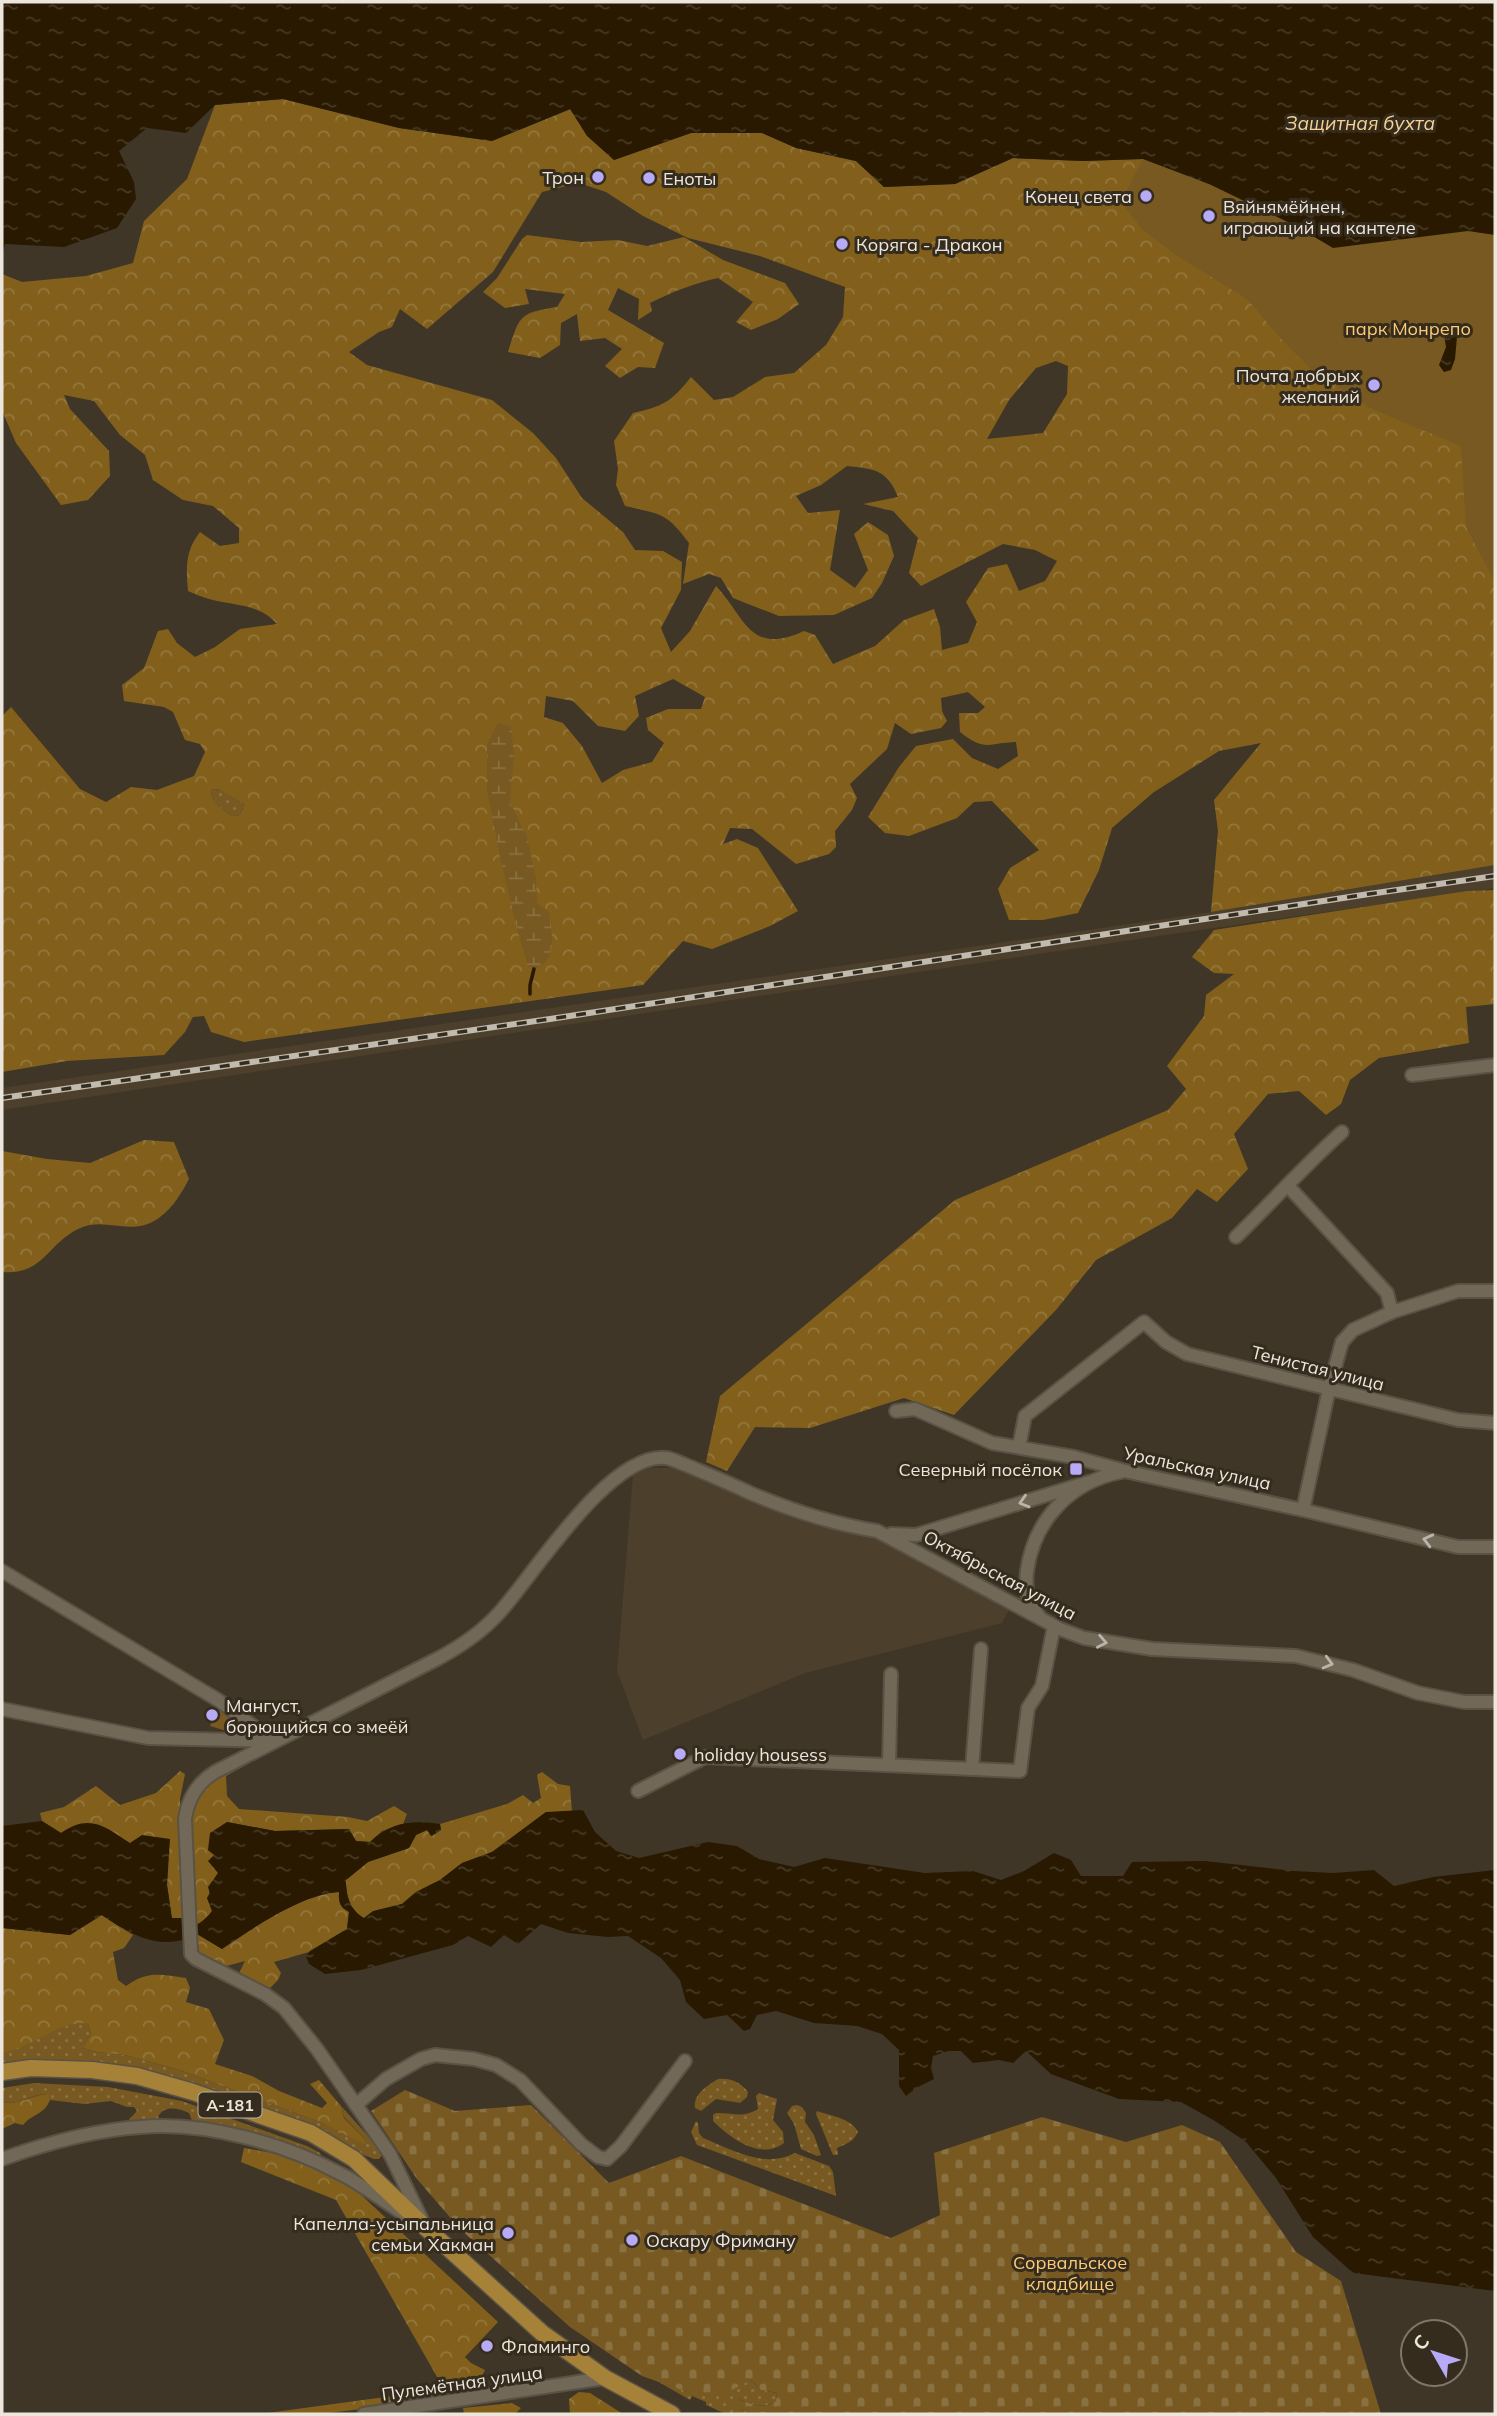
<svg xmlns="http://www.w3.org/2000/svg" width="1497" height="2416" viewBox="0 0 1497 2416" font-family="Mulish,sans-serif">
	<defs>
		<pattern id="grass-dots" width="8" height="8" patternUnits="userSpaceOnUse" patternTransform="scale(1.75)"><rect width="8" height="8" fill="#775921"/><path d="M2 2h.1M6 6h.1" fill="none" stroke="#8a7141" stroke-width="1.8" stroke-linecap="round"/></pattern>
		<pattern id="forest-crowns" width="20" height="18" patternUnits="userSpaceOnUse" patternTransform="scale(1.75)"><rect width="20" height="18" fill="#82601c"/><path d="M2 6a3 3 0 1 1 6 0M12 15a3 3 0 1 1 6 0" fill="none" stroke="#94773d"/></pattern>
		<pattern id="wetland-marsh" width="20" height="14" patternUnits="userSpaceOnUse" patternTransform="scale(1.75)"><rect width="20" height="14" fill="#775921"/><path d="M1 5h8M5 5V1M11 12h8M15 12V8" fill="none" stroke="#8a7141"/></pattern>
		<pattern id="cemetery-stones" width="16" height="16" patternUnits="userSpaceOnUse" patternTransform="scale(1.75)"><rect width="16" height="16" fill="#775921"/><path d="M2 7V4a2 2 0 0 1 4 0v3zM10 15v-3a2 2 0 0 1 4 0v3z" fill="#8a7141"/></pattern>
		<pattern id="water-ripples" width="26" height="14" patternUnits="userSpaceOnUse" patternTransform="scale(1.75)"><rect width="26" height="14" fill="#281900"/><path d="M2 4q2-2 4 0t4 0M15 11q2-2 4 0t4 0" fill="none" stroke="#473a25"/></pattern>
	</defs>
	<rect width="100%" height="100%" fill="#3f3628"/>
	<g fill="#4c3f2b">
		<polygon points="1495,865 1495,888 1165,935 2,1110 2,1088 1211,912"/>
		<polygon points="650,1468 673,1468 810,1523 878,1538 1010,1608 1002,1623 805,1673 643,1740 617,1671 633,1475"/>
	</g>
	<g fill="url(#grass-dots)">
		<path d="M220 789 244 804 241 815 232 816C222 809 211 803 211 790Z"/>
		<path d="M75 2023H88L91 2034 83 2048 97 2052 125 2055 180 2070 320 2122 364 2143 366 2140 344 2117 341 2106 380 2149 382 2155 379 2159H374L187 2085 2 2067V2054C27 2044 50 2030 75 2023Z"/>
		<path d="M718 2079C731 2078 740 2082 748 2092L747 2097 740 2103 716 2099 701 2111 695 2108C693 2094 707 2086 718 2079Z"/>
		<path d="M34 2083 108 2087 182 2101 307 2146 320 2153 322 2157 320 2159 193 2123 189 2113C178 2108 164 2105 158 2117L162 2121 124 2125 137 2111 134 2107H127L111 2101 84 2104 50 2100 47 2094C28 2095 20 2106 2 2102V2088Z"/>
		<path d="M759 2093 777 2099 773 2120 783 2132 784 2143C761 2161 730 2138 713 2121V2115L716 2113C732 2112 742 2119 758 2109L756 2096Z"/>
		<polygon points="797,2105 802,2107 806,2113 805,2122 814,2135 821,2155 817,2156 801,2149 794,2124 787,2113 792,2106"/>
		<path d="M817 2111C831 2116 851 2118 858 2132 853 2142 846 2144 837 2148L838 2155H833L816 2114Z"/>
		<path d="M696 2121 698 2123 699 2133 703 2138C733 2150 764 2169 795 2153L829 2166 833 2172 836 2196 697 2145 691 2132Z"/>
		<path d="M751 2380 761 2390 777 2393 776 2401C763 2410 752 2404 738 2399L740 2409 752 2414H726L706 2405V2402L692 2396 690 2400 657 2381 687 2392Z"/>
	</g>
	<g fill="url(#forest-crowns)" fill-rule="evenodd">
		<path d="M283 99 399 128 492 141 571 109 588 136 614 160 691 133H762L796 148 856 161 884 187 955 184 1013 158 1083 161 1143 159 1209 184 1495 235V865L1211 912 1218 831 1214 800 1261 743 1219 751 1154 792 1112 828 1099 870 1078 913 1043 920H1009L998 889 1010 868 1039 850 992 801 974 802 957 818 909 836 885 833 868 817 899 767 916 746 953 739 972 758 998 769 1018 756 1016 742C988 743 985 752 960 732L959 713H978L985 707 968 692 941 698 942 711 947 721 941 728 911 734 895 723 887 749 850 784 857 798 852 810 835 831 836 847 829 854 796 864 752 829 730 828 723 844 737 839 758 848 798 911 770 926 712 949 683 941 643 985 244 1042 211 1032 204 1016 193 1017 185 1032 164 1055 67 1061 2 1072V716L11 707 80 789 106 802 131 787 157 790 194 776 205 752 200 744 185 740 173 712 164 707 124 701 122 685 144 668 158 631 168 629 177 643 195 657 215 647 240 629 277 624C259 603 233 606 209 599 202 597 195 594 188 591 186 568 185 551 200 532L220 546 239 543V528L213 506 183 500 153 480 145 455 120 435 94 401 64 395 70 409 109 451 110 476 88 500 61 505 16 443 3 413 2 274 22 282 86 276 133 263 144 221 187 179 215 105ZM579 183 606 192 643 216 688 238 760 256 845 287 843 317 826 345 794 373 765 377 733 397 714 400 691 377C671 402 664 406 633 413L614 441 618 469 616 485 625 506C661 514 667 513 689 543L683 584 709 574 721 578 733 598 779 616 834 615 872 598 882 583 894 556 888 535 868 522 854 534 868 570 855 588 830 570 840 510 808 513 796 496 821 485 847 466C874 469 887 469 898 497L863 504 893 511 918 538 909 573 921 586 1003 544 1035 550 1057 561 1045 581 1019 591 1007 564 988 568 966 602 977 622 968 643 942 650 940 627 934 609 904 620 875 646 833 664 815 635 804 631C749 656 746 618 716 586L690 631 671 652 661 628 681 590 682 562 663 551 635 550 623 532 582 498 556 458 533 433 492 400 367 365 349 352 379 332 392 327 400 309 427 329 493 272 542 192ZM1056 361 1068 366 1067 394 1043 433 987 439 1009 400 1036 368ZM673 679 705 697 701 709H668L646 718 648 730 664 743 652 762 623 770 602 783 582 746 563 723 544 717 546 696 573 701 598 726 625 731 639 716 635 696ZM219 789 244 804 241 815 232 816C222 809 211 803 211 790Z"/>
		<path d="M527 235 581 242 618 240 647 246 684 237 723 260 785 283 799 304 778 319 751 330 736 322 753 302 718 278C695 283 672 292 650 303L652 311 638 320 639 299 618 288 608 310 664 343 655 368 638 367 620 378 605 366 622 349 605 338 580 341 577 314 561 323 560 345 540 358 508 352C520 316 518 313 557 307L565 294 525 289 529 304 505 308 483 292 497 278 522 239Z"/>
		<polygon points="1495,890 1495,1004 1466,1007 1469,1043 1379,1058 1350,1080 1341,1104 1326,1115 1299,1091 1268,1094 1234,1134 1248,1169 1217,1202 1197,1189 1172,1218 1096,1260 1056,1310 954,1415 904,1398 810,1428 755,1427 727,1471 706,1462 720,1396 955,1200 1168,1110 1186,1089 1167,1066 1204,1016 1206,995 1234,974 1214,973 1192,957 1214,930 1467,891"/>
		<path d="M144 1140 174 1142 189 1179C182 1192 173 1208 160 1217 132 1239 106 1215 78 1229 46 1245 44 1275 2 1272V1151L47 1159 90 1163Z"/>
		<polygon points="256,1755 258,1758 226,1776 227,1796 239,1809 348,1817 367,1821 394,1806 407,1814 403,1824 382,1831 370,1842 356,1841 349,1829 275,1831 227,1822 214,1855 218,1873 207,1898 212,1911 205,1921 196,1925 197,1913 191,1912 191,1801 216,1776"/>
		<polygon points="180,1771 185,1774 180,1799 183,1918 172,1919 167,1885 169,1839 130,1843 61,1833 42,1821 40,1813 64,1807 96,1786 120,1805 156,1793"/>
		<path d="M542 1772 558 1784 570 1786 572 1812H546L492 1852 462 1863 440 1880 416 1892 402 1904 374 1911 364 1918C350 1910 346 1896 346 1880L368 1862 409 1848 416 1835 427 1830 432 1836 441 1830 440 1824 507 1804 523 1795 533 1803 541 1798 537 1775Z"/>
		<path d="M339 1892C338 1902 340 1907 349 1911L347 1929 309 1952 274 1962 281 1973 278 1980 269 1989 238 1975 245 1961 223 1967 199 1954 197 1934 222 1949C253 1928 302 1894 339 1892Z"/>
		<path d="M101 1915 133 1935 124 1948 113 1952 118 1980 126 1986C149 1970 161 1975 186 1978L190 1988 186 2002 209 2009 224 2040 215 2064 252 2076 279 2091 322 2108 327 2103 310 2084 319 2080 341 2106 344 2118 366 2140 364 2144 320 2122 180 2070 125 2055 97 2052 83 2048 91 2034 88 2023C64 2023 55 2031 34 2041 24 2046 12 2050 2 2054V1928L70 1935Z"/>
		<path d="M48 2094 50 2100C44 2115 33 2113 23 2125L15 2123 2 2129V2102C19 2106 30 2095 48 2094Z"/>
		<polygon points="244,2148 273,2153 345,2180 498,2322 465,2357 471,2363 485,2370 482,2376 472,2382 465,2396 321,2414 260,2414 444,2389 336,2200 241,2162"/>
		<polygon points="579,2392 590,2393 623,2414 570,2414 569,2399"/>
		<polygon points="512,2403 521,2408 515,2414 464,2414 463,2408"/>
	</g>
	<path fill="url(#wetland-marsh)" d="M498 723 511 726 514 755 510 802 527 837 536 878 537 903 549 912C552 931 558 963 534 969L528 966 517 929 500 857 487 790V744Z"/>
	<path fill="url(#cemetery-stones)" d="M405 2090 455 2111 531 2105 609 2183 681 2156 891 2238 940 2215 934 2153 1042 2117 1126 2142 1182 2125 1220 2142 1296 2252 1341 2281 1381 2414H752L740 2409 732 2403 738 2399C752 2404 763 2410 776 2401L777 2393 761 2390 751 2380 724 2394 687 2392 642 2376 570 2327 461 2230 417 2179 371 2111Z"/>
	<g fill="#775921">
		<polygon points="1143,159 1209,184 1294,225 1333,248 1468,231 1495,235 1495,582 1466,527 1461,446 1372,409 1314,372 1284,342 1247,299 1179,257 1143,230 1121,202"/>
		<polygon points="218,1704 241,1721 240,1735 210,1726"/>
	</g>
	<g fill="url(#water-ripples)">
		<polygon points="2,2 1495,2 1495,235 1468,231 1333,248 1294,225 1209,184 1143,159 1083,161 1013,158 955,184 884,187 856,161 796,148 762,133 691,133 614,160 587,136 570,109 492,141 399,128 283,99 215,105 186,133 147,128 119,151 134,182 136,199 117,228 64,247 5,244 2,254"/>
		<polygon points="1447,333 1457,337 1455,359 1451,370 1444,372 1439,365 1446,347 1444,335"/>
		<path d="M583 1810 595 1832 616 1851 639 1858 708 1842 737 1846 759 1859 794 1867 825 1858 925 1873 973 1871 1001 1880 1024 1871 1054 1853 1071 1860 1081 1876H1123L1132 1862 1205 1861 1294 1871 1333 1873 1374 1870 1394 1886 1433 1877 1495 1870V2291L1353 2273 1313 2237 1276 2178 1246 2142 1215 2121 1181 2102 1119 2099 1051 2074 1026 2051 1013 2063 999 2060 973 2063 961 2051H948L933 2056 931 2068 934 2079 916 2088 906 2096 899 2086V2050L882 2034 857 2026 814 2023 776 2011 757 2015 750 2029 744 2031 727 2015 704 2019 686 2002 680 1980 661 1958 628 1936 608 1937 568 1933 541 1924 518 1944 504 1935 491 1947 468 1936 453 1945 361 1970 325 1974 309 1964 306 1956 310 1951 347 1929 349 1912C339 1907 339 1902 339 1892 302 1894 253 1928 222 1949L197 1934C162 1953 131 1935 102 1915L70 1935 2 1928V1826L42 1821 61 1833C89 1813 105 1826 130 1843L142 1835 170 1839 167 1885 172 1918H183L184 1927C196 1928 205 1920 212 1911L207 1898 210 1894 208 1887 218 1873 208 1861 214 1855 208 1850 210 1833 227 1822 275 1831 349 1829 356 1841 370 1842C391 1822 412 1820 440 1824L441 1830 431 1836 427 1830 416 1835 409 1848 368 1862 346 1880C346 1896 350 1910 364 1918L373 1911 402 1904 416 1892 440 1880 462 1863 492 1852 546 1812Z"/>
	</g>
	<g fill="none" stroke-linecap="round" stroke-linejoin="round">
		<polyline stroke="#281900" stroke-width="3.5" points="530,994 530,985 534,969"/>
		<g stroke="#595245" stroke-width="16">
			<g id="minor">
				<polyline points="1412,1075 1495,1065"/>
				<polyline points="1288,1186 1387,1293 1392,1312"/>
				<path d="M1236 1237C1272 1202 1305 1165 1342 1132"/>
				<polyline points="896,1411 915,1409 992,1443 1074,1457 1129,1472 1303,1510 1458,1547 1495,1547"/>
				<polyline points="1019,1447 1025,1416 1144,1322 1166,1342 1187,1354 1458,1420 1495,1423"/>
				<polyline points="1303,1510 1329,1389 1342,1342 1353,1330 1392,1312 1458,1291 1495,1291"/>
				<polyline points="891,1534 916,1535 1089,1482"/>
				<polyline points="2,1571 218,1700 273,1741"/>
				<path d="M1039 1616C1027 1604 1025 1588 1027 1571 1034 1520 1070 1482 1121 1472"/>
				<polyline points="2,1709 148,1738 273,1741"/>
				<polyline points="889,1765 891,1674"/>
				<polyline points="972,1769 981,1649"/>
				<polyline points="638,1791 705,1757 1020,1771 1028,1708 1042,1686 1054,1626"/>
				<polyline points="356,2105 386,2079 421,2059 435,2055 474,2059 496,2065 520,2080 581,2144 598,2157 607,2159 621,2146 685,2061"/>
				<path d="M2 2159C47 2143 93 2130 141 2127 204 2121 286 2144 341 2174 363 2185 383 2201 404 2214"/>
				<path d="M422 2220 390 2154 317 2049 284 2008 265 1994 196 1959 191 1954 185 1819C188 1798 197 1783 215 1772L439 1658C461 1646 482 1632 499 1613 533 1576 609 1452 666 1458 673 1459 680 1463 686 1465 707 1474 729 1483 750 1493 790 1510 833 1524 877 1531L1060 1629 1084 1638 1152 1649 1296 1656 1353 1670 1418 1693 1464 1702H1495"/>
				<polyline points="364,2414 605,2378"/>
			</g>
		</g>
		<g stroke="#595245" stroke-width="19">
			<polyline id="major" points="2,2072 31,2068 92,2070 137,2076 193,2092 311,2133 354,2159 425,2227 542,2333 605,2378 672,2414"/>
		</g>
		<use href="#minor" stroke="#726858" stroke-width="12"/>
		<use href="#major" stroke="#a68239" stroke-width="16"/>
		<g stroke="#c0baaf" stroke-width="6">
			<polyline id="rail" points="2,1098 550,1019 1369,894 1495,876"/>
		</g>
		<use href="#rail" stroke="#352c1e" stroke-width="3.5" stroke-dasharray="10" stroke-linecap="butt"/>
	</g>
	<defs><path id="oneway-chevron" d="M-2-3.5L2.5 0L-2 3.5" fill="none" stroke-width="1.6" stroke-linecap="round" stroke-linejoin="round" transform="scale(1.75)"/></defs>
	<g stroke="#bbb4a8">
		<use href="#oneway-chevron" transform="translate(1024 1502) rotate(163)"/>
		<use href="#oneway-chevron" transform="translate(1428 1540) rotate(-166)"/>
		<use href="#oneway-chevron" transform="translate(1102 1642) rotate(11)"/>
		<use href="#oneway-chevron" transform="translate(1328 1663) rotate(15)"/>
	</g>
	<g fill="#b7abf8" stroke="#352c1e" stroke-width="2.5">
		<circle cx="598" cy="177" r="7"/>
		<circle cx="649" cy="178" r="7"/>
		<circle cx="1146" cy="196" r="7"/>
		<circle cx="1209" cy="216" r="7"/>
		<circle cx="842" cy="244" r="7"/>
		<circle cx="1374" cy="385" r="7"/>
		<rect x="1069" y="1462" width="14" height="14" rx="3.5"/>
		<circle cx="212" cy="1715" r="7"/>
		<circle cx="680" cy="1754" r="7"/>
		<circle cx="508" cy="2233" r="7"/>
		<circle cx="632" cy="2240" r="7"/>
		<circle cx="487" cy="2346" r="7"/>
	</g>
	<g text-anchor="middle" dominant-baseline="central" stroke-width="6" stroke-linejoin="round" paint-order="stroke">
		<rect fill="#352c1e" stroke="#b5aea4" stroke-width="2" x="198.5" y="2092.5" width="63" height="25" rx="5"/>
		<g font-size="16" font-weight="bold" fill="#ece6dd">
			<text x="230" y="2105">А-181</text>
		</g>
		<g font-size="18" fill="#ece6dd" stroke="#352c1e" text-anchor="start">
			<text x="584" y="177" text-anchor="end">Трон</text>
			<text x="663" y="178">Еноты</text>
			<text x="1132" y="196" text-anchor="end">Конец света</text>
			<text x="1223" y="206">Вяйнямёйнен,<tspan x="1223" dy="21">играющий на кантеле</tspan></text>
			<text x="856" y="244">Коряга - Дракон</text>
			<text x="1360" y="375" text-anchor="end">Почта добрых<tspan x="1360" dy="21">желаний</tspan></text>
			<text x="1062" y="1469" text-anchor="end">Северный посёлок</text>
			<text x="226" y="1705">Мангуст,<tspan x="226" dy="21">борющийся со змеёй</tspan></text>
			<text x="694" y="1754">holiday housess</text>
			<text x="494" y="2223" text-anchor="end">Капелла-усыпальница<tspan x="494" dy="21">семьи Хакман</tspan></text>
			<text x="646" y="2240">Оскару Фриману</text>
			<text x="501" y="2346">Фламинго</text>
		</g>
		<g font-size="18" fill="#fccb76" stroke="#352c1e">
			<text x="1408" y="328">парк Монрепо</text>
			<text x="1070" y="2262">Сорвальское<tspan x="1070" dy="21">кладбище</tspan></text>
		</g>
		<g font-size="18" fill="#ece6dd" stroke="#352c1e">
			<text transform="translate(1318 1368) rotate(14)">Тенистая улица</text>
			<text transform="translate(1197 1468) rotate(12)">Уральская улица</text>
			<text transform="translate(1000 1575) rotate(28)">Октябрьская улица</text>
			<text transform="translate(462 2383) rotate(-8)">Пулемётная улица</text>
		</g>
		<g font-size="19" font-style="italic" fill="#f6d295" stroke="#352c1e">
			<text x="1360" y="123">Защитная бухта</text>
		</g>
	</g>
	<rect width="1497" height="2416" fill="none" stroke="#ece6dd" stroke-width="7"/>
	<g transform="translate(1434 2353) rotate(309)"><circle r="33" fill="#352c1e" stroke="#7e766a" stroke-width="2"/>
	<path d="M0-5L12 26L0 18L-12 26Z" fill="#b7abf8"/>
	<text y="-10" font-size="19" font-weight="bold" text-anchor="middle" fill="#ece6dd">С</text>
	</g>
</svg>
